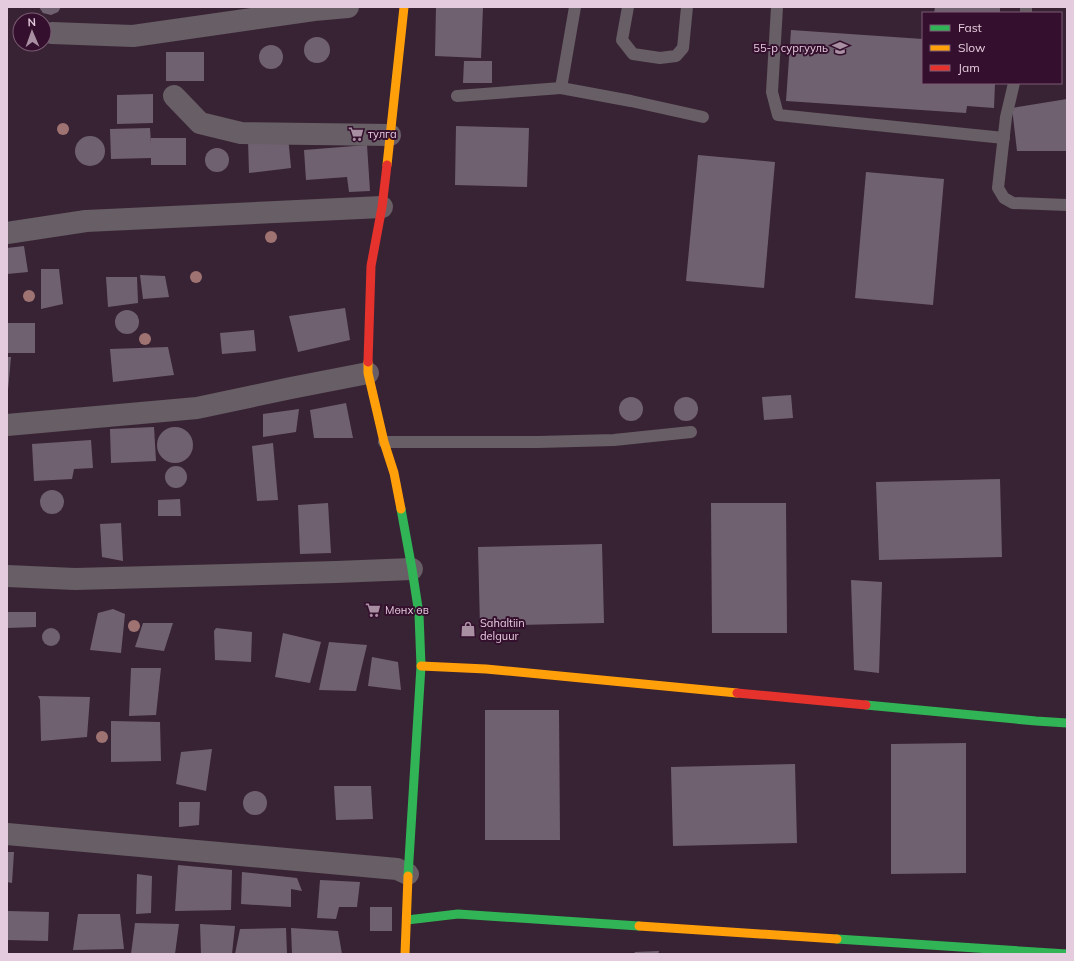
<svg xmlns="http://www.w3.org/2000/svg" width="1074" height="961" viewBox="0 0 1074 961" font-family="Mulish,sans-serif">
	<rect width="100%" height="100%" fill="#382334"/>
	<g fill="#706171">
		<polygon points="39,7 61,7 58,12 51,15 43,13"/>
		<polygon points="436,7 483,7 481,58 435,56"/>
		<polygon points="935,7 1000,7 1000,13 934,13"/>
		<polygon points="791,30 923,39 923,83 995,83 994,108 967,106 966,113 786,101"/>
		<circle cx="317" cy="50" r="13"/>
		<circle cx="271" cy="57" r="12"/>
		<rect x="166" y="52" width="38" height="29"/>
		<polygon points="464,61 492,61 492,83 463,83"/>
		<polygon points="153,94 153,123 117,124 117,95"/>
		<polygon points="1067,99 1067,151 1017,151 1012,108"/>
		<polygon points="456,126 529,128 527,187 455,185"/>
		<polygon points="150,128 151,143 151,138 186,138 186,165 151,165 151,158 111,159 110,129"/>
		<circle cx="90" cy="151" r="15"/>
		<polygon points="288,136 291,168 249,173 248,140"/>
		<polygon points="367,145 370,191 349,192 347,177 306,180 304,150"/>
		<circle cx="217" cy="160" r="12"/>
		<polygon points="698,155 775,162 764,288 686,281"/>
		<polygon points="866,172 944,179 933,305 855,298"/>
		<polygon points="24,246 28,272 7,274 7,248"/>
		<polygon points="41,269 59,269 63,304 41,309"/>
		<polygon points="140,275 165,276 169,297 143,299"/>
		<polygon points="106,277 137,277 138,303 108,307"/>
		<polygon points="345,308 350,340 298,352 289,316"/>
		<circle cx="127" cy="322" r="12"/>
		<rect x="7" y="323" width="28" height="30"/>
		<polygon points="254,330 256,351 222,354 220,333"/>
		<polygon points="168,347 174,375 113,382 110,349"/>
		<polygon points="7,357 11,357 8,390 7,390"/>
		<polygon points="791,395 793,418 764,420 762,397"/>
		<circle cx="686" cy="409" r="12"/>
		<circle cx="631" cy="409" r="12"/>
		<polygon points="346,403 353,438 314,438 310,410"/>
		<polygon points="299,409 296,432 263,437 263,414"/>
		<polygon points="154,427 156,461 111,463 110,429"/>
		<circle cx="175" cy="445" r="18"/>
		<polygon points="91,440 93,468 74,469 72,479 34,481 32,444"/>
		<polygon points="273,443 278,500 257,501 252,446"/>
		<circle cx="176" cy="477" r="11"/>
		<polygon points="1000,479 1002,557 879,560 876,482"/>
		<circle cx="52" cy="502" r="12"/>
		<polygon points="180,499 181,516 158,516 158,500"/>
		<polygon points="328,503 331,553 300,554 298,505"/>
		<polygon points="711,503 786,503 787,633 712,633"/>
		<polygon points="121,523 123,561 102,557 100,524"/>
		<polygon points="602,544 604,623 480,626 478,547"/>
		<polygon points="851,580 882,582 879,673 854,670"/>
		<polygon points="113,609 125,614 121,653 90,650 98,613"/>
		<polygon points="7,612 36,612 36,627 7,628"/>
		<polygon points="143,623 173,623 164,651 135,647"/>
		<circle cx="51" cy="637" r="9"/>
		<polygon points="216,628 252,632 251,662 215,660 214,631"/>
		<polygon points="283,633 321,642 310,683 275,677"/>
		<polygon points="329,642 367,645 356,691 319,690"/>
		<polygon points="372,657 398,662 401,690 368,686"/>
		<polygon points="131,668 161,668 156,715 129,716"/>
		<polygon points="38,696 90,697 87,737 41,741 40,700"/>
		<polygon points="485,710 559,710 560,840 485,840"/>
		<polygon points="111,721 160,722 161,761 111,762"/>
		<polygon points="966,743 966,873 891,874 891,744"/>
		<polygon points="212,749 206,791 176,784 181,752"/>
		<polygon points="795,764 797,843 673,846 671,767"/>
		<polygon points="334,786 371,786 373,819 336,820"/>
		<circle cx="255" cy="803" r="12"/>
		<polygon points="179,802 200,802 199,825 179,827"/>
		<polygon points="7,852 14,852 12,883 7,882"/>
		<polygon points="178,865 232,870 231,910 175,911"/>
		<polygon points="242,872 297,878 302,891 291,889 291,907 241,904"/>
		<polygon points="137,874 152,876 151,913 136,914"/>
		<polygon points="320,880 360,882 357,907 339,907 336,919 317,918"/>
		<rect x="370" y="907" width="22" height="24"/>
		<polygon points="7,911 49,912 48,941 7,940"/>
		<polygon points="78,914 120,914 124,949 73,950"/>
		<polygon points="135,923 179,924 175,954 131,954"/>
		<polygon points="200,924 235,926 232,954 201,954"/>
		<polygon points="286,928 287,954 235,954 240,929"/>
		<polygon points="291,928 338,931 342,954 292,954"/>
		<polygon points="659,951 658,954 634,954 635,952"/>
	</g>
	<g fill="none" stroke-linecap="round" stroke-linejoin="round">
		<g stroke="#685e65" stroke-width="12">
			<polyline points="575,7 561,88 631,101 703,117"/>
			<polyline points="628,7 622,40 633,54 660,58 676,56 683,48 687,7"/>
			<polyline points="777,7 772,92 778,115 1004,138"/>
			<polyline points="1026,13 1026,7"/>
			<polyline points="1014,83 1006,117 998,188 1004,198 1013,203 1067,205"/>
			<polyline points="457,96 561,88"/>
			<polyline points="384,442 538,442 614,440 691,432"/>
		</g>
		<g stroke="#685e65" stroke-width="22">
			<polyline points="52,33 133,36 314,10 348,7"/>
			<polyline points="174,96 200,123 241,133 390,135"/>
			<polyline points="7,233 86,221 382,207"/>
			<polyline points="7,425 197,408 291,388 368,373"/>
			<polyline points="7,576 75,579 336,572 412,569"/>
			<polyline points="7,834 397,869 408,874"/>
		</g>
		<g stroke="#30b455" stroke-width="9">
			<polyline points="401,509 412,569 419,614 421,666 408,876"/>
			<polyline points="866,705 1036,721 1067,723"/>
			<polyline points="407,920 458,914 639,926"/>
			<polyline points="837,939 1067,954"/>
		</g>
		<g stroke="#ff9f0a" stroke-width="9">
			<polyline points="387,165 404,7"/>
			<polyline points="368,362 368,373 384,442 394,473 401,509"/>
			<polyline points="421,666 486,669 737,693"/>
			<polyline points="639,926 837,939"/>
			<polyline points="405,954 408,876"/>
		</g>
		<g stroke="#e5322d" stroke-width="9">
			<polyline points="368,362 371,266 382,207 387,165"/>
			<polyline points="737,693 866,705"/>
		</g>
	</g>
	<g fill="#9f7372">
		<circle cx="63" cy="129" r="6"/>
		<circle cx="271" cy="237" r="6"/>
		<circle cx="196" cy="277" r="6"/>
		<circle cx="29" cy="296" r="6"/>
		<circle cx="145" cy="339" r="6"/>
		<circle cx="134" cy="626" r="6"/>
		<circle cx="102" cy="737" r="6"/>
	</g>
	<defs>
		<g id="school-bare" transform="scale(1.2)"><path d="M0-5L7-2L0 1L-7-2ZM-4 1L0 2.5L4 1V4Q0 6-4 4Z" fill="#a890a2" stroke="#35102e" stroke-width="2.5" paint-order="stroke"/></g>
		<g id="supermarket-bare" transform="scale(1.2)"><path d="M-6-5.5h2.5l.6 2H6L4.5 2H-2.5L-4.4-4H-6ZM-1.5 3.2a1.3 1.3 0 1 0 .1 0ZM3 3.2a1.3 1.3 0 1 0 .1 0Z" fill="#a890a2" stroke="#35102e" stroke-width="2.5" paint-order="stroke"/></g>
		<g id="shop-bare" transform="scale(1.2)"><path d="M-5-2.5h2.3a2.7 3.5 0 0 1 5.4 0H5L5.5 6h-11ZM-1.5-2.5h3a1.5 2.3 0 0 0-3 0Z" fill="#a890a2" stroke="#35102e" stroke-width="2.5" paint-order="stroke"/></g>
	</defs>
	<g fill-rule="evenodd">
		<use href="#school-bare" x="840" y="48"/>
		<use href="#supermarket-bare" x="356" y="134"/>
		<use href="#supermarket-bare" x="373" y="610"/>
		<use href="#shop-bare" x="468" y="629"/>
	</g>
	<g text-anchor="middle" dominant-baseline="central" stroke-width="4" stroke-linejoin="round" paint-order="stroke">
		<g font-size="11" fill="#e4cbdd" stroke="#35102e" text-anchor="start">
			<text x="828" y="48" text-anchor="end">55-р сургууль</text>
			<text x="368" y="134">тулга</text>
			<text x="385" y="610">Мөнх өв</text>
			<text x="480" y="623">Sahaltiin<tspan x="480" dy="13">delguur</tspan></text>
		</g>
	</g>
	<rect width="1074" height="961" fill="none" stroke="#e4cbdd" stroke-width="16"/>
	<rect x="922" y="12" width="140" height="72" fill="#35102e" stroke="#7b5b74"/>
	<rect x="930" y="25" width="20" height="6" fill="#30b455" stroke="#7b5b74"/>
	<text x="958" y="32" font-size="12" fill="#e4cbdd">Fast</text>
	<rect x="930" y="45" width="20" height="6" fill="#ff9f0a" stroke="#7b5b74"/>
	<text x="958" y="52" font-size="12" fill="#e4cbdd">Slow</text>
	<rect x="930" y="65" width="20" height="6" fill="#e5322d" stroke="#7b5b74"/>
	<text x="958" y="72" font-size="12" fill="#e4cbdd">Jam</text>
	<g transform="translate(32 32) rotate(358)"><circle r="19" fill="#35102e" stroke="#7b5b74"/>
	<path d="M0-3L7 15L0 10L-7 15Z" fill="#a890a2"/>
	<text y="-6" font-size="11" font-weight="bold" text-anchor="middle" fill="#e4cbdd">N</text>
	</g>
</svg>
